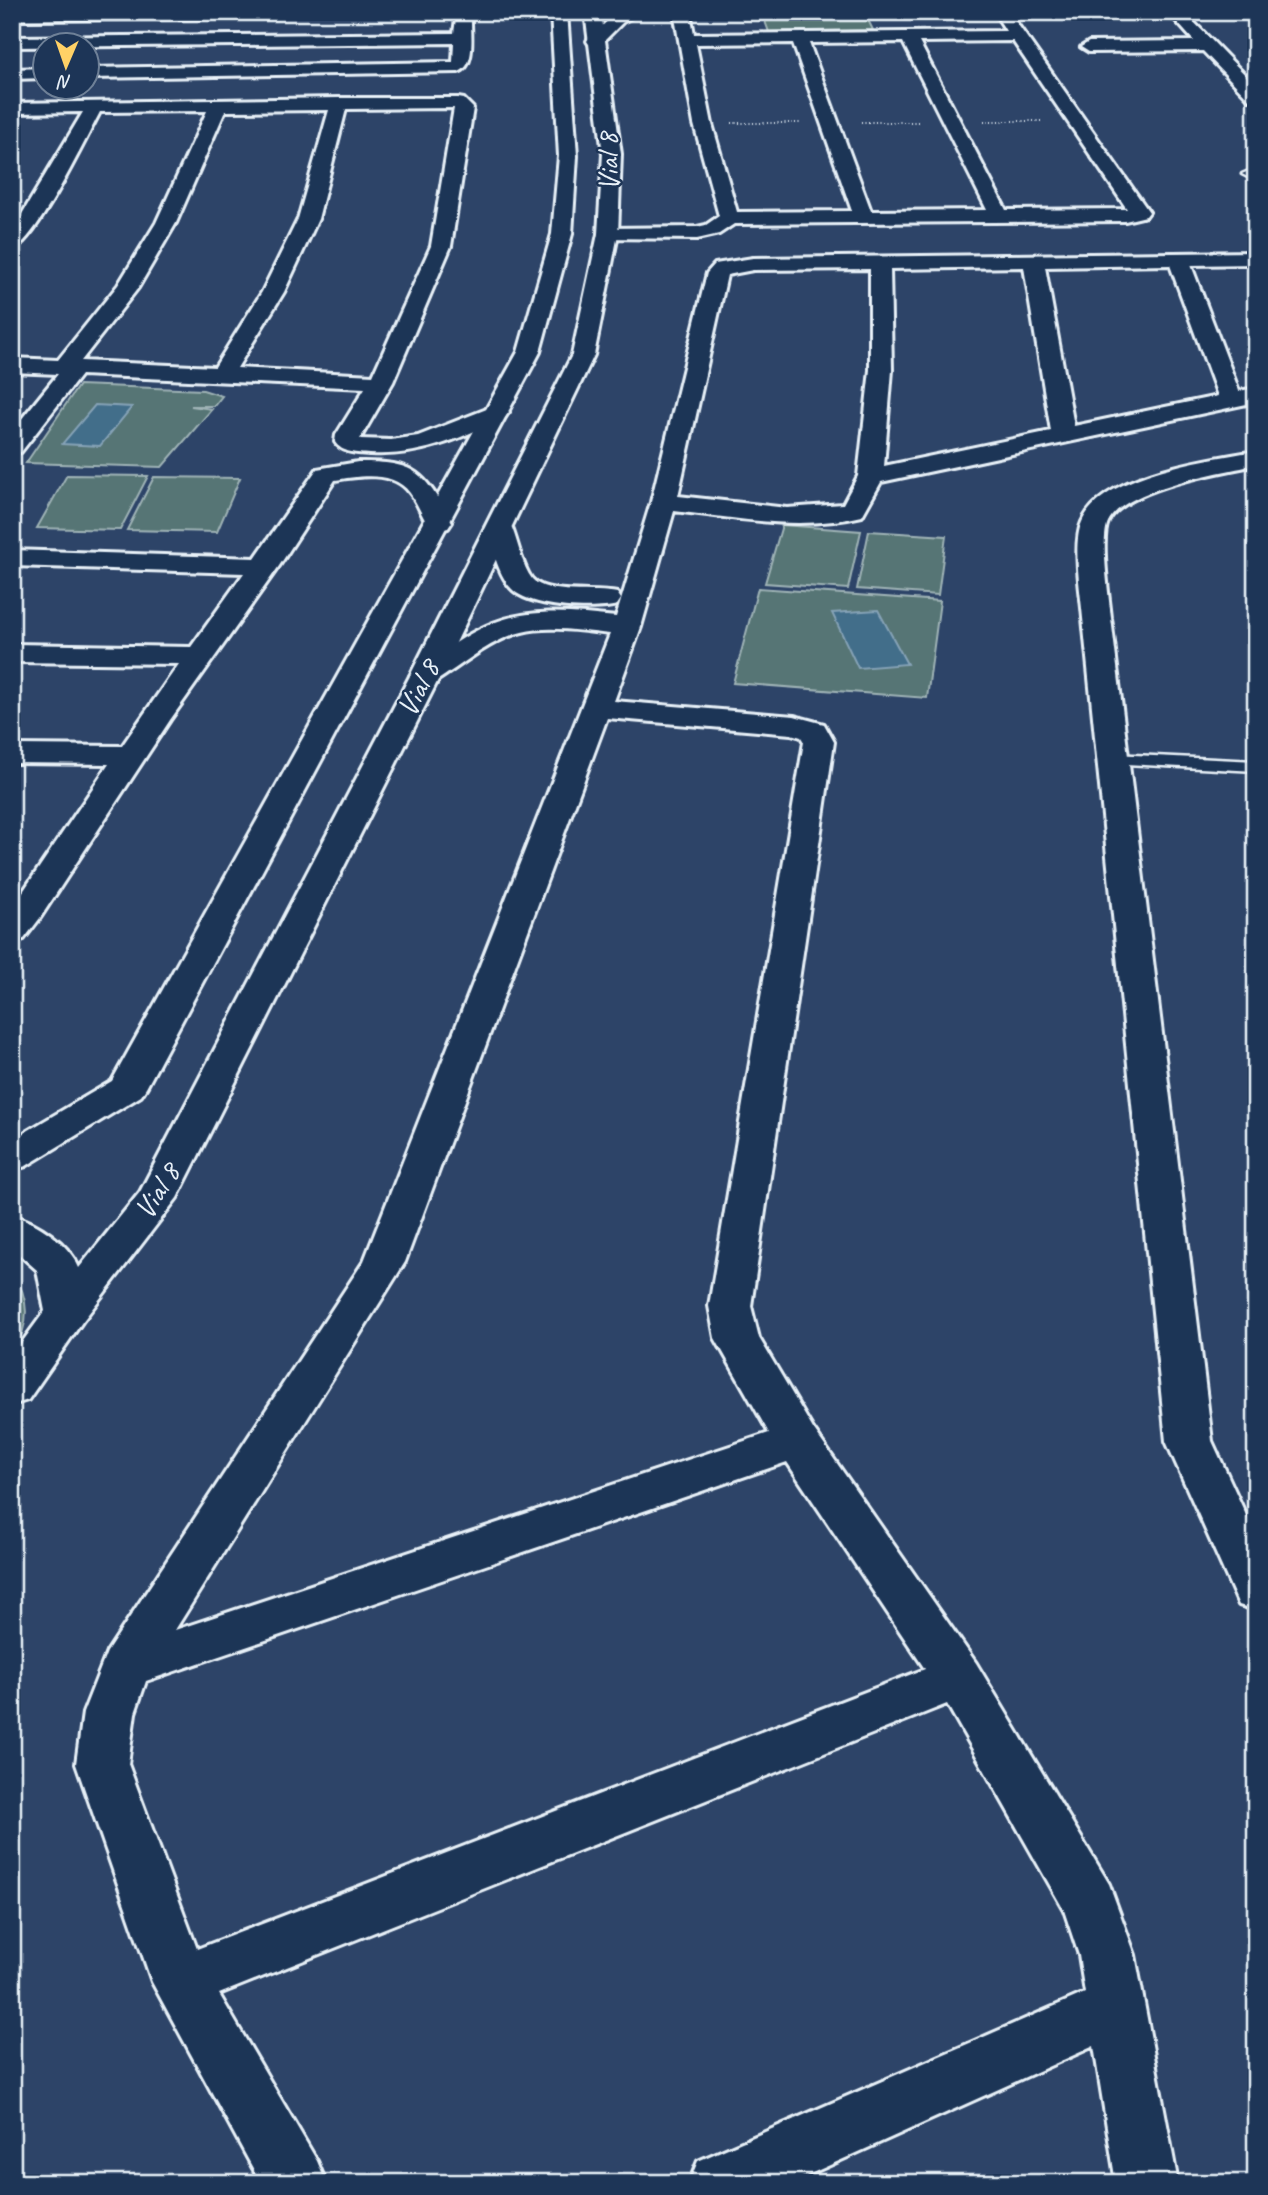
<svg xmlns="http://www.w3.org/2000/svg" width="1268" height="2195" viewBox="0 0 1268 2195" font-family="Caveat,sans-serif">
	<rect width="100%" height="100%" fill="#2d4468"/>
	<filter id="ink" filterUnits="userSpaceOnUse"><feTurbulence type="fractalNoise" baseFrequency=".0143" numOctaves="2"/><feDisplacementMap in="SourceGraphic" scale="14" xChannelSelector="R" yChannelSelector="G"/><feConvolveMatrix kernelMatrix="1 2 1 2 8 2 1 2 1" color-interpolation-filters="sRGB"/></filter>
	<g filter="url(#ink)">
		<g fill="#567574" stroke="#9fb3b6" stroke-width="2">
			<polygon points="864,12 873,30 769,32 762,13"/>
			<polygon points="79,385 203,390 222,396 214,406 191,406 212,409 162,467 26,463"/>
			<polygon points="67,475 148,476 120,530 37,528"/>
			<polygon points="154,477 240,478 217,532 127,530"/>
			<polygon points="782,525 861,531 848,589 765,583"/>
			<polygon points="869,531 946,536 938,595 857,589"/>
			<polygon points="758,588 940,601 927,698 733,683"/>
			<path d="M12 1272C30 1297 31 1326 12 1352Z"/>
		</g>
		<g fill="#436e8a" stroke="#85a2b6" stroke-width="2">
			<polygon points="95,405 132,407 100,446 62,444"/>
			<polygon points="878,610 907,664 858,668 832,613"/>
		</g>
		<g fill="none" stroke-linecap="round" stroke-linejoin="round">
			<g stroke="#e8f1f8" stroke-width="5">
				<g id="service">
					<polygon points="1256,168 1256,181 1242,174"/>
					<polygon points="1113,754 1256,761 1256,771 1107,763 1104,759 1107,755"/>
				</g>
			</g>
			<g stroke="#e8f1f8" stroke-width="6">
				<g id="minor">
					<polygon points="12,12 284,12 277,17 12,20"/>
					<path d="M457 12 471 14C470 30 477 67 458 72L88 78V68L453 62 454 43 12 47V37L454 33Z"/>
					<polygon points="621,12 641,12 623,22 601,44 589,44 587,41 589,38 613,16"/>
					<path d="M674 12H690L694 34 1006 31 994 12H1009L1149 212 1146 216 1125 221 734 224 719 234 697 239 601 238 598 234 601 230 608 228 697 227 706 225 719 216 694 124ZM1013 41 1127 209 1006 210 919 42ZM903 42 987 210 871 211 809 43ZM793 43 852 211 737 212 712 124 696 44Z"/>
					<polygon points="1168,12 1184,12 1256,86 1256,101 1250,100 1203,51 1089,52 1081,47 1089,42 1194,41"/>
					<polygon points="46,68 46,78 12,79 12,69"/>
					<path d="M339 98H458L464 99 473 108 451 246 393 382 360 439 391 440 418 436 497 405 505 407 509 412 505 417C462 438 419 457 370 454 357 453 342 453 335 442L336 435 365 388 81 375 21 452 12 454V431L58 374 12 372V358L58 360 118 285 156 223 207 111 100 112C86 138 35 244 12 250V231L83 112 12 113V103ZM454 108 431 246 373 375 237 368 284 292 318 219 346 109ZM329 110 298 219 262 292 215 367 81 361 138 288 176 223 225 111Z"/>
					<path d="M1256 252V264L1191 265 1239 391 1256 388V402L881 482 862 516C800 531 737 518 674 511L641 627 614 701 794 716 824 724 834 742 751 1306 759 1338 813 1429 976 1663 1109 1884 1135 1955 1178 2183H1116L1094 2046 790 2183H689L698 2161 1085 1993 1079 1955 1064 1910 947 1704 219 1994 317 2161 326 2183H261L152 1982 76 1764 83 1713 107 1652 364 1261 610 634C582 631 549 625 522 632 490 640 462 665 435 682L425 685 415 682 410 676 415 670C440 654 465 634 493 623 533 607 575 613 616 617L651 502 707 273 715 264 753 258ZM1170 265 1218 396 1074 426 1045 267ZM1024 267 1051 431 884 466 892 370 890 269ZM870 269V370L858 476 843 504 787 508 678 496 727 275 753 270ZM607 718 791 734 801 737 804 742 709 1306 715 1338 769 1433 175 1630 405 1262ZM787 1462 925 1669 197 1949 128 1764 135 1713 146 1681Z"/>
					<path d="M1256 451V465C1222 472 1124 488 1108 522 1100 539 1109 597 1111 618L1212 1441 1256 1537V1610L1239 1605 1166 1441 1083 618C1081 593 1072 544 1082 522 1103 473 1209 459 1256 451Z"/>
					<path d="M358 462C418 461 424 474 452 522L448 528 439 530 430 528C422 517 418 503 410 493 394 470 358 476 335 480L279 566 170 720 40 918 24 939 12 942V908L109 764 12 763V745L122 746 179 664 12 662V644L191 647 244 573 12 566V550L255 558 317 469Z"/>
					<path d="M499 520 508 522 512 528C518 543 522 566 532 579 547 596 596 588 617 593L621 599 617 605C594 611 528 608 511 588 497 572 493 548 486 528L490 522Z"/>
				</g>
			</g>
			<g stroke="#e8f1f8" stroke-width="6">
				<g id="primary">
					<polygon points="551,12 567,12 577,156 572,234 540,352 146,1088 141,1096 26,1166 12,1170 12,1140 112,1081 518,352 552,234 559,156"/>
					<path d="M585 12H601L621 154 618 234 594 355 440 676 177 1198 82 1322 28 1400 12 1405V1356L45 1311 37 1270 12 1248V1215C37 1222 69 1243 79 1268L140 1192 410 676 572 355 598 234 603 154Z"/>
				</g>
			</g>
			<g stroke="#e8f1f8" stroke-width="2" stroke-dasharray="1 2.5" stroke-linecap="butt">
				<polyline points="984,121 1042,121"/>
				<polyline points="861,122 919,122"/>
				<polyline points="732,123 800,123"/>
			</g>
			<use href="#service" fill="#1d3557" fill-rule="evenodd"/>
			<use href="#minor" fill="#1d3557" fill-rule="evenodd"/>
			<use href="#primary" fill="#1d3557" fill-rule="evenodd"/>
		</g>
	</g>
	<g text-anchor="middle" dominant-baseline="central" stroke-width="5" stroke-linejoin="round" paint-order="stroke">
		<g font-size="30" fill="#e8f1f8" stroke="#1d3557">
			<text transform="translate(608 162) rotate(-92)">Vial 8</text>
			<text transform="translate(418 688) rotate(-63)">Vial 8</text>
			<text transform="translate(157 1191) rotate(-58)">Vial 8</text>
		</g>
	</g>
	<rect width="1268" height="2195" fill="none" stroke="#1d3557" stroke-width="42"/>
	<rect x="21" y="21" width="1226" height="2153" fill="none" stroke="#e8f1f8" stroke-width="2.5" filter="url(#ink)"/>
	<g transform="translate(66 66) rotate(182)"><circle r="33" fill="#1d3557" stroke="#6e8097" stroke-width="2"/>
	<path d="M0-5L12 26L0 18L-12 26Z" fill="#ffd166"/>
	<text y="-10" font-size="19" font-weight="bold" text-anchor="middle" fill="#e8f1f8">N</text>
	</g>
</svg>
